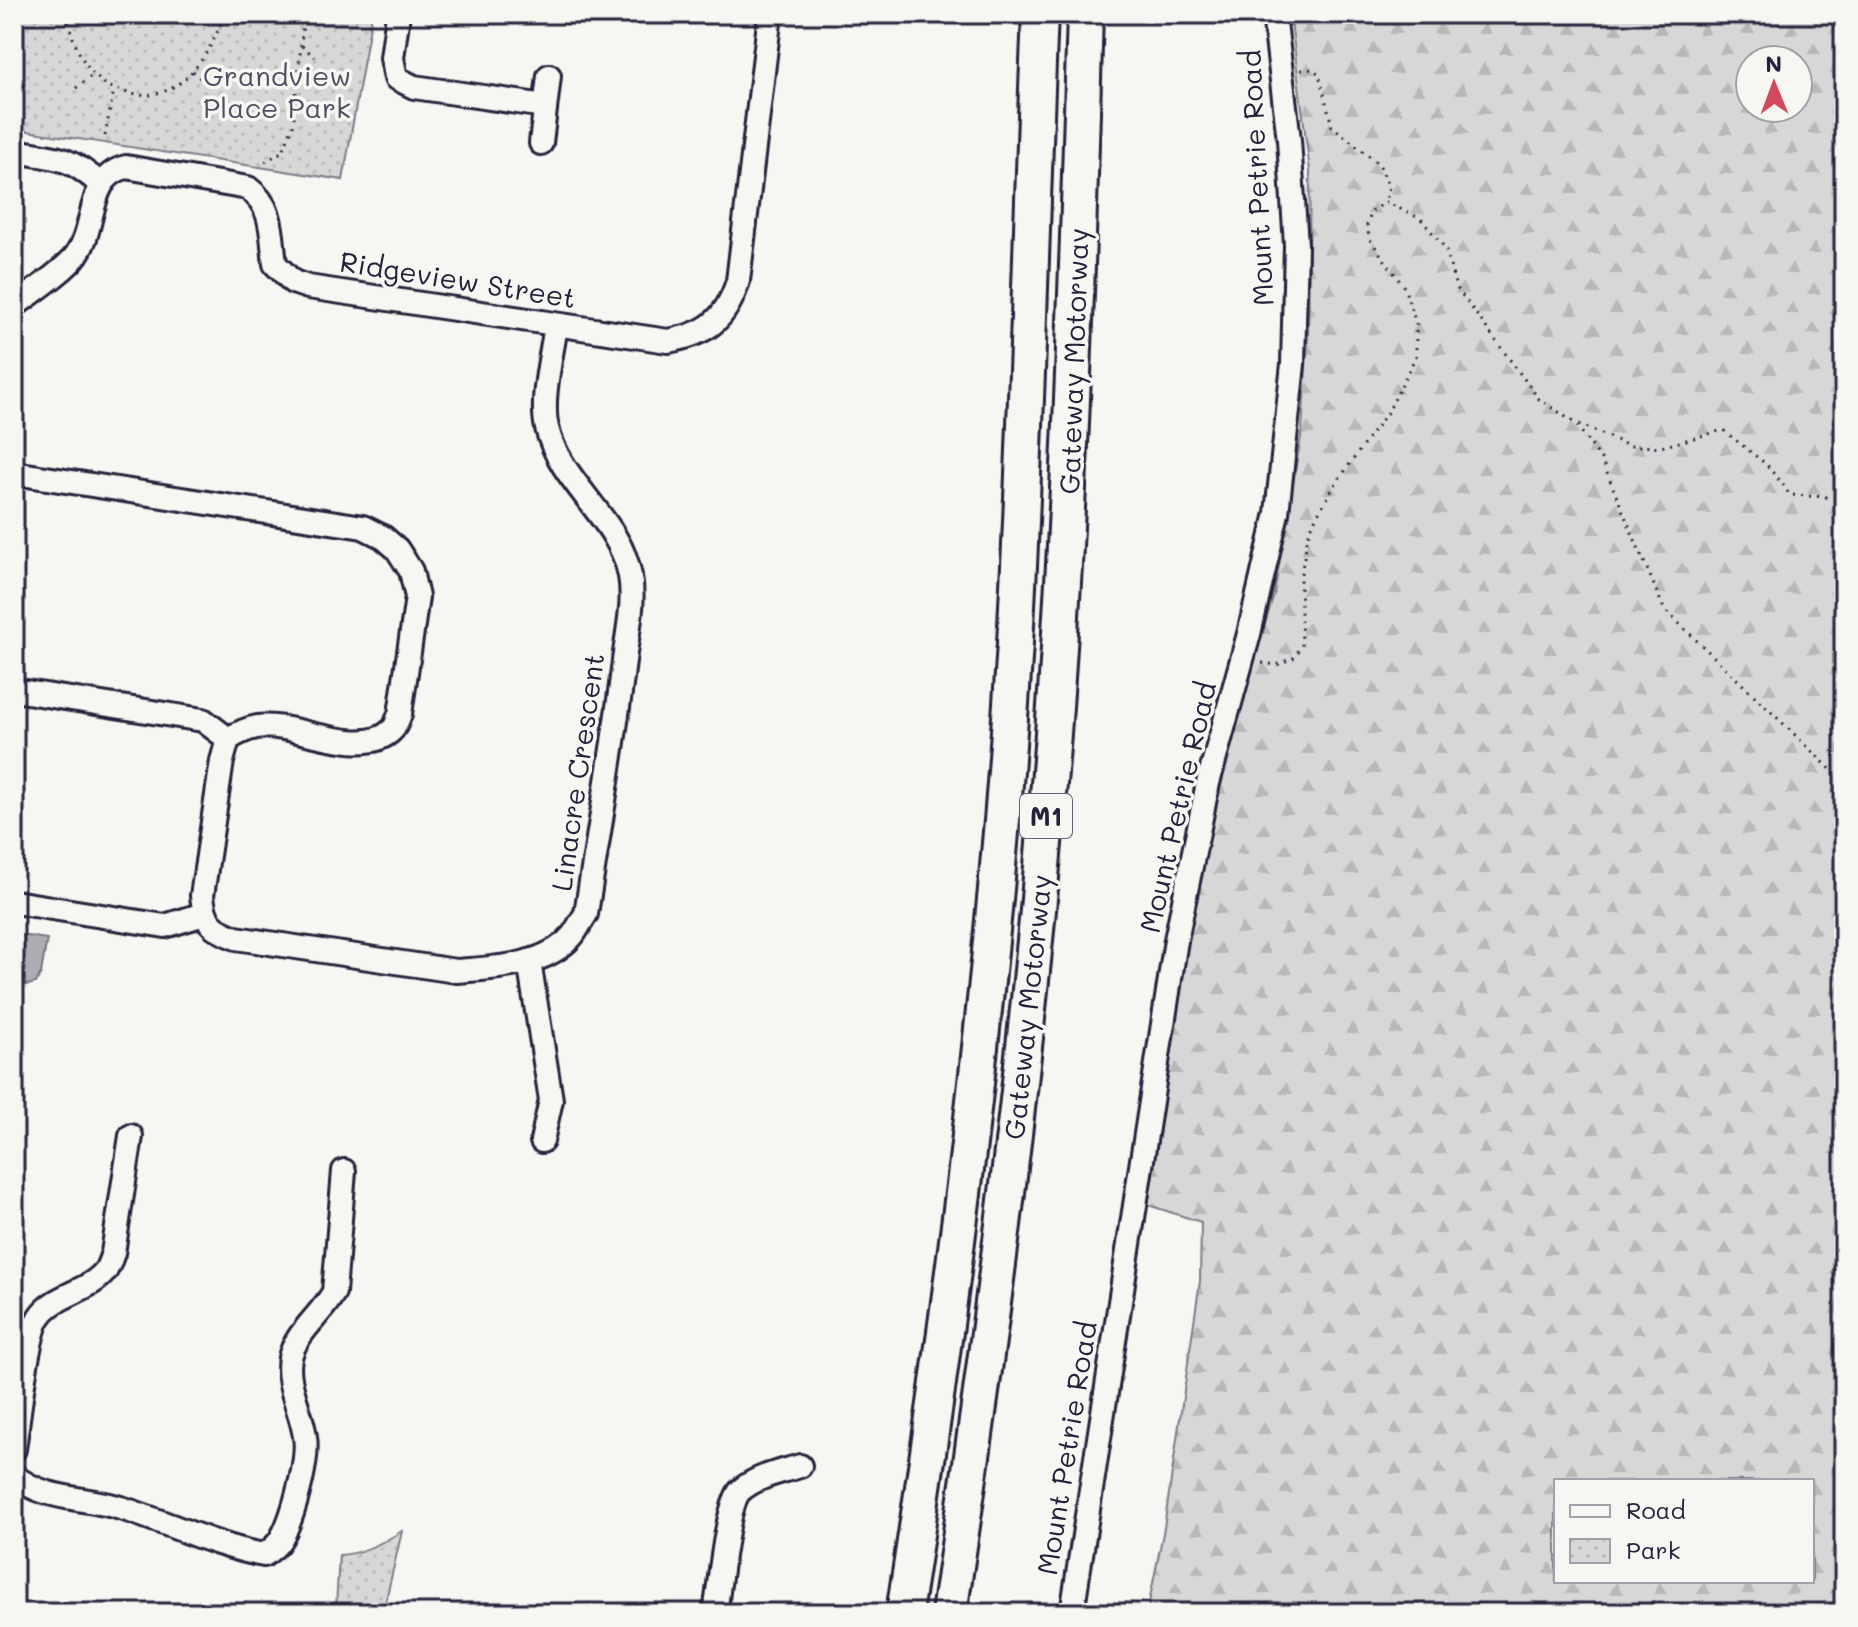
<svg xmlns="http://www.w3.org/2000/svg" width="1858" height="1627" viewBox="0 0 1858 1627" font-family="Mali,sans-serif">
	<defs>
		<pattern id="forest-firs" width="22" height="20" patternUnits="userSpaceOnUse" patternTransform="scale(2)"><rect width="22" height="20" fill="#d7d7d7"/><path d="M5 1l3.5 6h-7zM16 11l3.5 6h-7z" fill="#b8b8b9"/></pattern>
		<pattern id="park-dots" width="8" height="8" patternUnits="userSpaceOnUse" patternTransform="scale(2)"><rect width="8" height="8" fill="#d7d7d7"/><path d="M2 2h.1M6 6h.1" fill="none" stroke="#b8b8b9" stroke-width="1.8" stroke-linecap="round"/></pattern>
	</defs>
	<rect width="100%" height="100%" fill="#f6f6f2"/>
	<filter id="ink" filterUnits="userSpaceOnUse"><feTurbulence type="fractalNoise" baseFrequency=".0125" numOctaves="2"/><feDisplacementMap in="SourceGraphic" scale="16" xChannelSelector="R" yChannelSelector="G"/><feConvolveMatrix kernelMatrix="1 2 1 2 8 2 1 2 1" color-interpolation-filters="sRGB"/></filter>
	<g filter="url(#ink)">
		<path fill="url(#forest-firs)" stroke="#7c7c89" stroke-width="2" fill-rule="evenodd" d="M1290 14H1844V1613H1147L1164 1528 1200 1281 1201 1222 1148 1205 1187 950 1208 830 1242 698 1274 594 1302 431 1308 337 1310 171ZM1750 60H1798V108H1750ZM1556 1481H1812V1581H1556Z"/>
		<g fill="url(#park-dots)" stroke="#7c7c89" stroke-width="2">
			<polygon points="14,14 372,14 343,180 14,129"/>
			<path d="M402 1531 383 1613H347L336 1607 339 1555C362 1554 383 1543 402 1531Z"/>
		</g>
		<polygon fill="#adadb3" stroke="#757583" stroke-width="2" points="14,934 47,939 41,973 36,983 28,985 14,982"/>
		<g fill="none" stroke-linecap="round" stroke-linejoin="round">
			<g stroke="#22223b" stroke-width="28">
				<g id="minor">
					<polyline points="398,14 392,58 396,78 414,87 545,106"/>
					<polyline points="541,143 549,76"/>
					<path d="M14 151C55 158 68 155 100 184"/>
					<path d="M14 306C31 293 66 270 77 254 97 226 86 177 126 167L248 188C274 207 271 234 275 264L293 282 308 287 668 341C707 334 726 320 738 281L770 14"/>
					<path d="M14 473 363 527 383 537 397 549 411 571 417 597 400 714C398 718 396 727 392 730 362 760 293 721 257 727 246 729 238 733 228 739L222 761 202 896C205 923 212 929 236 938L456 971C494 968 545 967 572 936 577 930 581 921 586 914 599 830 614 746 624 661 627 634 635 603 630 576 620 519 560 483 547 428 540 399 552 355 556 325"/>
					<polyline points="14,690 203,720 228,739"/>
					<polyline points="14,902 165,926 204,914"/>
					<polyline points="529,961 551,1100 542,1141"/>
					<path d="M14 1449C18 1423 27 1333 40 1316 55 1294 90 1292 106 1270 109 1265 111 1258 113 1253L131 1136"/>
					<path d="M14 1476C48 1502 85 1496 124 1509 171 1524 215 1546 264 1555 268 1552 274 1548 278 1543 292 1525 309 1459 305 1437 302 1412 285 1384 290 1358 295 1333 322 1314 334 1292L344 1171"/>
					<path d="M715 1613C719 1590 727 1502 741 1490 757 1476 781 1472 800 1466"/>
					<polyline points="1072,1613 1176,940 1208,783 1249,634 1277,513 1293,364 1296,245 1289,140 1274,14"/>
				</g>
			</g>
			<g stroke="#22223b" stroke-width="40">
				<g id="highway">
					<path d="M904 1613C954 1291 995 968 1015 643 1027 433 1031 224 1040 14"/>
					<path d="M949 1613C990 1342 1026 1070 1048 796 1070 536 1077 275 1085 14"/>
				</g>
			</g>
			<g stroke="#22223b" stroke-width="3" stroke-dasharray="2 6" stroke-linecap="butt">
				<path d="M66 14C72 38 80 63 100 80 107 87 118 90 128 93 177 107 212 54 224 14"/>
				<polyline points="302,46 315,57"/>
				<polyline points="1301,70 1313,69 1319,74 1332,126 1379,164 1389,187 1386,202"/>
				<polyline points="193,71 206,84"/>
				<polyline points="76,88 94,74"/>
				<polyline points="105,136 114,89"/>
				<polyline points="265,162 283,151 293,126 304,14"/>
				<polyline points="1579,424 1629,446 1661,447 1723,430 1767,465 1790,495 1844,498"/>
				<polyline points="1262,663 1277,665 1293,658 1302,646 1300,579 1308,536 1316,517 1336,483 1389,410 1416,356 1416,323 1404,287 1369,238 1367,225 1372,211 1386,202 1421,219 1445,248 1456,287 1539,399 1575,423 1601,459 1664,609 1844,782"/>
				<polyline points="1830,1613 1844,1604"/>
			</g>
			<use href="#minor" stroke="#f6f6f2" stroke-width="22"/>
			<use href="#highway" stroke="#f6f6f2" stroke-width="34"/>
		</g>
	</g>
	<g text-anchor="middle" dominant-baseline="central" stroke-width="7" stroke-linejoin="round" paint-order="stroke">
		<rect fill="#f6f6f2" stroke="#626272" stroke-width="2" x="1020" y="794" width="52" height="44" rx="6"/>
		<g font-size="26" font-weight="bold" fill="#22223b">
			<text x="1046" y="816">M1</text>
		</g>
		<g font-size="28" fill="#4f4f62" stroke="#f6f6f2">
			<text x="277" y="75">Grandview<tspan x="277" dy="32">Place Park</tspan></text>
		</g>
		<g font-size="28" fill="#22223b" stroke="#f6f6f2">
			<text transform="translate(1256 178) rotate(-93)">Mount Petrie Road</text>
			<text transform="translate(458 279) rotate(9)">Ridgeview Street</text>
			<text transform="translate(1073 361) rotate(-88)">Gateway Motorway</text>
			<text transform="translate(577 772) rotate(-82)">Linacre Crescent</text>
			<text transform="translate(1177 807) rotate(-77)">Mount Petrie Road</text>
			<text transform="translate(1027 1007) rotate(-84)">Gateway Motorway</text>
			<text transform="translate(1066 1448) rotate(-81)">Mount Petrie Road</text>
		</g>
	</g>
	<rect width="1858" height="1627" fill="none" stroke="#f6f6f2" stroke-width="48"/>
	<rect x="24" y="24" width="1810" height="1579" fill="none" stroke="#22223b" stroke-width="3" filter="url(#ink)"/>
	<rect x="1554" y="1479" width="260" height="104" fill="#f6f6f2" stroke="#a1a1a9" stroke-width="2"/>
	<rect x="1570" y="1505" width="40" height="12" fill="#f6f6f2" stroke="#a1a1a9" stroke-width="2"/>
	<text x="1626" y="1519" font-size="24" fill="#22223b">Road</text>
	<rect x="1570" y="1539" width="40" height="24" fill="url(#park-dots)" stroke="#a1a1a9" stroke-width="2"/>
	<text x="1626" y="1559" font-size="24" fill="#22223b">Park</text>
	<g transform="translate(1774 84) rotate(359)"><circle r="38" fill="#f6f6f2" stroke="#a1a1a9" stroke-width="2"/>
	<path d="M0-6L14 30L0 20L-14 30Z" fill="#d1495b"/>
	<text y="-12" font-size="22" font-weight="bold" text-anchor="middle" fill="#22223b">N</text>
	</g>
</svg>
